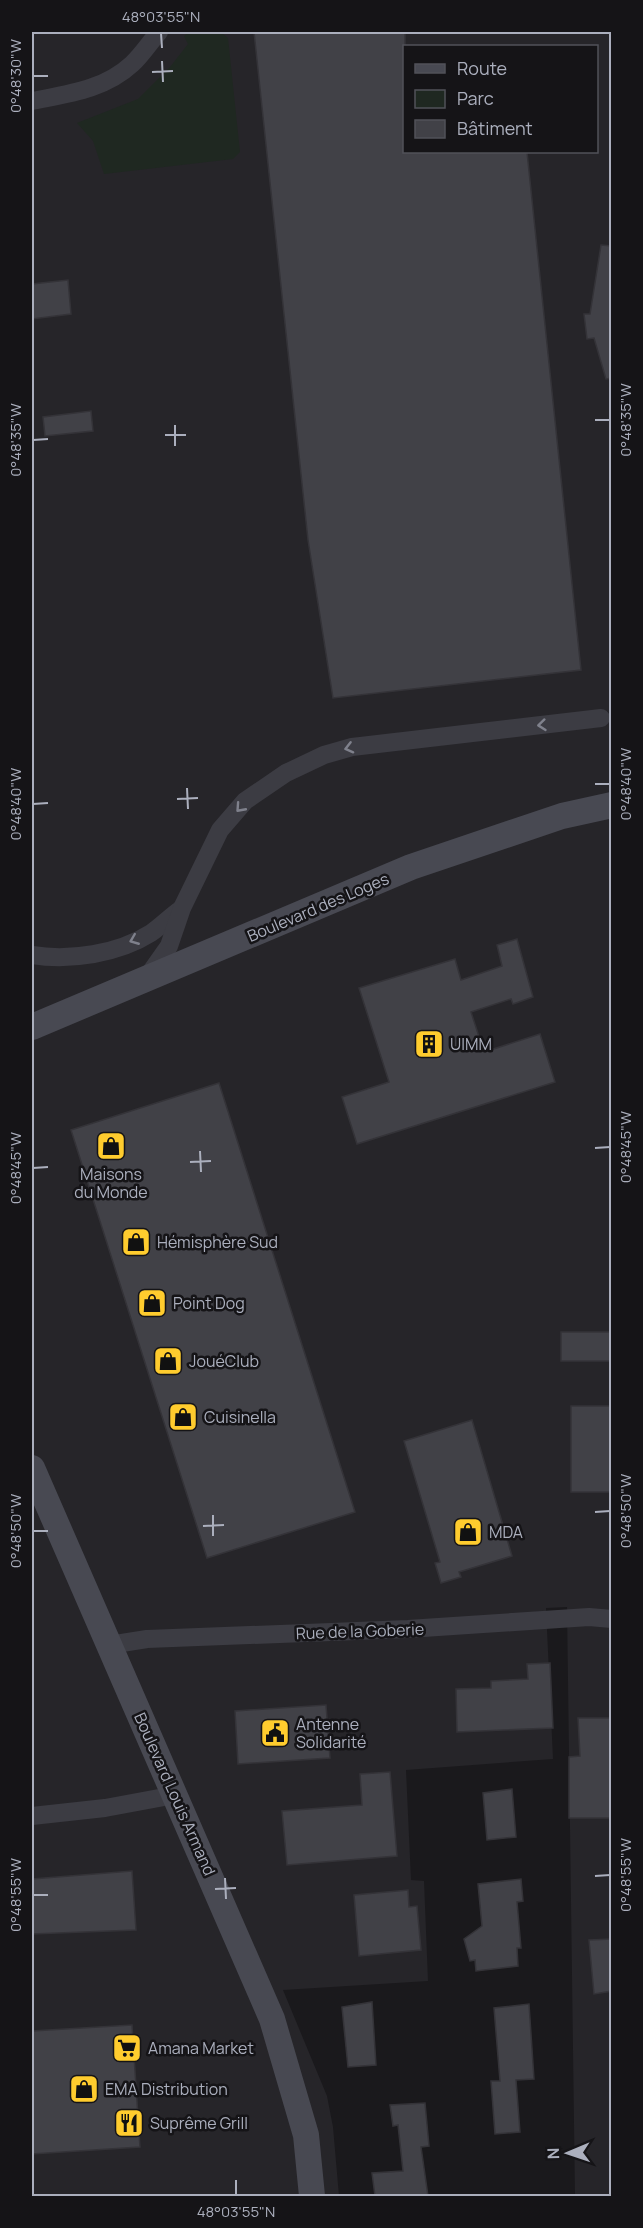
<svg xmlns="http://www.w3.org/2000/svg" width="643" height="2228" viewBox="0 0 643 2228" font-family="Manrope,sans-serif">
	<rect width="100%" height="100%" fill="#1a191c"/>
	<path fill="#262529" fill-rule="evenodd" d="M32 32H611V2196H575L567 1607 546 1608 553 1759 406 1770 411 1880 424 1881 428 1981 283 1990 327 2096 333 2127 339 2196H32ZM404 46H596V152H404Z"/>
	<polygon fill="#1f2821" points="189,32 221,32 228,38 240,152 233,159 104,174 93,141 77,123 138,99 170,67 188,44 184,36"/>
	<g fill="#414147" stroke="#343338" stroke-width="1.5">
		<polygon points="254,32 405,32 405,152 527,152 581,670 333,698 308,540"/>
		<polygon points="601,245 612,246 612,378 606,379 594,338 587,339 584,314 590,314"/>
		<polygon points="68,280 71,314 32,319 32,284"/>
		<polygon points="91,411 93,431 45,436 43,417"/>
		<polygon points="517,939 533,997 513,1004 511,999 471,1012 484,1052 540,1034 555,1082 357,1144 342,1097 389,1082 359,988 455,959 461,980 502,966 497,945"/>
		<polygon points="219,1083 355,1512 207,1558 71,1130"/>
		<rect x="561" y="1332" width="51" height="29"/>
		<rect x="571" y="1406" width="41" height="86"/>
		<polygon points="472,1420 512,1556 459,1572 461,1577 441,1583 435,1563 440,1562 404,1441"/>
		<polygon points="550,1663 553,1728 457,1732 456,1689 491,1688 491,1681 528,1679 527,1664"/>
		<polygon points="326,1705 330,1758 238,1764 235,1711"/>
		<polygon points="578,1718 612,1718 612,1818 569,1818 569,1757 580,1756"/>
		<polygon points="390,1772 397,1856 287,1865 282,1811 362,1805 360,1774"/>
		<polygon points="512,1789 516,1837 487,1840 483,1793"/>
		<polygon points="132,1871 136,1930 32,1934 32,1879"/>
		<polygon points="521,1879 523,1901 517,1902 521,1948 517,1948 518,1966 476,1971 475,1960 470,1961 464,1939 482,1926 478,1884"/>
		<polygon points="408,1890 409,1907 417,1906 421,1950 359,1956 354,1895"/>
		<polygon points="612,1939 612,1991 594,1994 589,1940"/>
		<polygon points="372,2002 376,2065 348,2067 342,2007"/>
		<polygon points="529,2004 534,2079 516,2080 520,2132 495,2134 491,2081 500,2081 494,2008"/>
		<polygon points="132,2025 140,2147 32,2154 32,2031"/>
		<polygon points="425,2103 429,2146 421,2147 428,2196 375,2196 372,2173 403,2171 398,2125 393,2126 390,2105"/>
	</g>
	<g fill="none" stroke-linecap="round" stroke-linejoin="round">
		<g stroke="#3c3c43" stroke-width="18">
			<path d="M32 101C67 94 104 90 132 64 142 55 150 42 159 32"/>
			<path d="M32 955C70 961 118 954 151 933 161 926 171 916 181 909"/>
			<polyline points="145,980 169,946 182,908 220,830 245,801 286,773 324,755 352,747 601,718"/>
			<polyline points="109,1645 147,1639 408,1629 589,1617 612,1619"/>
			<polyline points="32,1816 105,1808 175,1795"/>
		</g>
		<g stroke="#484952" stroke-width="26">
			<polyline points="32,1027 411,867 562,816 612,805"/>
			<polyline points="32,1468 272,2019 306,2135 312,2196"/>
		</g>
	</g>
	<defs><path id="oneway-chevron" d="M-2-3.5L2.5 0L-2 3.5" fill="none" stroke-width="1.6" stroke-linecap="round" stroke-linejoin="round" transform="scale(1.5)"/></defs>
	<g stroke="#7f818c">
		<use href="#oneway-chevron" transform="translate(542 725) rotate(174)"/>
		<use href="#oneway-chevron" transform="translate(349 748) rotate(166)"/>
		<use href="#oneway-chevron" transform="translate(240 808) rotate(132)"/>
		<use href="#oneway-chevron" transform="translate(134 940) rotate(158)"/>
	</g>
	<path fill="none" stroke="#abafbd" stroke-width="2" d="M161 33 162 48M162 61 163 82M152 72 173 71M33 76H48M595 420H610M175 425V446M165 435H186M33 440 48 439M595 784H610M187 788 188 809M177 799 198 798M33 804 48 803M595 1148 610 1147M200 1151 201 1172M190 1162 211 1161M33 1168 48 1167M595 1512 610 1511M213 1515V1536M203 1526 224 1525M33 1531H48M595 1876 610 1875M225 1878 226 1899M215 1889 236 1888M33 1895H48M236 2180V2195"/>
	<defs>
		<g id="building-square" transform="scale(1.5)"><rect x="-9" y="-9" width="18" height="18" rx="4" fill="#ffcc2e" stroke="#151417"/><path d="M-4-6H4V6H1V3H-1V6H-4ZM-2.5-4.3h1.7v1.8h-1.7ZM.8-4.3h1.7v1.8H.8ZM-2.5-1h1.7V.8h-1.7ZM.8-1h1.7V.8H.8Z" fill="#111"/></g>
		<g id="shop-square" transform="scale(1.5)"><rect x="-9" y="-9" width="18" height="18" rx="4" fill="#ffcc2e" stroke="#151417"/><path d="M-5-2.5h2.3a2.7 3.5 0 0 1 5.4 0H5L5.5 6h-11ZM-1.5-2.5h3a1.5 2.3 0 0 0-3 0Z" fill="#111"/></g>
		<g id="civic-square" transform="scale(1.5)"><rect x="-9" y="-9" width="18" height="18" rx="4" fill="#ffcc2e" stroke="#151417"/><path d="M-.6-6.5H3V-4.5H.6V-3L4-1V1h2V6H-6V1h2V-1L-.6-3ZM-1.2 2.5V6h2.4V2.5Z" fill="#111"/></g>
		<g id="supermarket-square" transform="scale(1.5)"><rect x="-9" y="-9" width="18" height="18" rx="4" fill="#ffcc2e" stroke="#151417"/><path d="M-6-5.5h2.5l.6 2H6L4.5 2H-2.5L-4.4-4H-6ZM-1.5 3.2a1.3 1.3 0 1 0 .1 0ZM3 3.2a1.3 1.3 0 1 0 .1 0Z" fill="#111"/></g>
		<g id="restaurant-square" transform="scale(1.5)"><rect x="-9" y="-9" width="18" height="18" rx="4" fill="#ffcc2e" stroke="#151417"/><path d="M-5-6h1v4h1v-4h1v4h1v-4h1v5L-1.5 .5V6h-2V.5L-5-1ZM5-6V6H3V1.5H1.5Q1.5-4 5-6Z" fill="#111"/></g>
	</defs>
	<g fill-rule="evenodd">
		<use href="#building-square" x="429" y="1044"/>
		<use href="#shop-square" x="111" y="1146"/>
		<use href="#shop-square" x="136" y="1242"/>
		<use href="#shop-square" x="152" y="1303"/>
		<use href="#shop-square" x="168" y="1361"/>
		<use href="#shop-square" x="183" y="1417"/>
		<use href="#shop-square" x="468" y="1532"/>
		<use href="#civic-square" x="275" y="1733"/>
		<use href="#supermarket-square" x="127" y="2048"/>
		<use href="#shop-square" x="84" y="2089"/>
		<use href="#restaurant-square" x="129" y="2123"/>
	</g>
	<g text-anchor="middle" dominant-baseline="central" stroke-width="5" stroke-linejoin="round" paint-order="stroke">
		<g font-size="16" fill="#abafbd" stroke="#151417">
			<text transform="translate(318 907) rotate(-23)">Boulevard des Loges</text>
			<text transform="translate(360 1631) rotate(-2)">Rue de la Goberie</text>
			<text transform="translate(175 1794) rotate(66)">Boulevard Louis Armand</text>
		</g>
		<g font-size="16" fill="#abafbd" stroke="#151417" text-anchor="start">
			<text x="450" y="1044">UIMM</text>
			<text x="111" y="1174" text-anchor="middle">Maisons<tspan x="111" dy="18">du Monde</tspan></text>
			<text x="157" y="1242">Hémisphère Sud</text>
			<text x="173" y="1303">Point Dog</text>
			<text x="189" y="1361">JouéClub</text>
			<text x="204" y="1417">Cuisinella</text>
			<text x="489" y="1532">MDA</text>
			<text x="296" y="1724">Antenne<tspan x="296" dy="18">Solidarité</tspan></text>
			<text x="148" y="2048">Amana Market</text>
			<text x="105" y="2089">EMA Distribution</text>
			<text x="150" y="2123">Suprême Grill</text>
		</g>
	</g>
	<rect width="643" height="2228" fill="none" stroke="#151417" stroke-width="66"/>
	<rect x="403" y="45" width="195" height="108" fill="#151417" stroke="#515259" stroke-width="1.5"/>
	<rect x="415" y="64" width="30" height="9" fill="#484952" stroke="#515259" stroke-width="1.5"/>
	<text x="457" y="75" font-size="18" fill="#abafbd">Route</text>
	<rect x="415" y="90" width="30" height="18" fill="#1f2821" stroke="#515259" stroke-width="1.5"/>
	<text x="457" y="105" font-size="18" fill="#abafbd">Parc</text>
	<rect x="415" y="120" width="30" height="18" fill="#414147" stroke="#515259" stroke-width="1.5"/>
	<text x="457" y="135" font-size="18" fill="#abafbd">Bâtiment</text>
	<g transform="translate(568 2153) rotate(268)" stroke="#151417" stroke-width="4.5" paint-order="stroke">
	<path d="M0-4.5L10 22L0 15L-10 22Z" fill="#abafbd"/>
	<text y="-9" font-size="16" font-weight="bold" text-anchor="middle" fill="#abafbd">N</text>
	</g>
	<rect x="33" y="33" width="577" height="2162" fill="none" stroke="#abafbd" stroke-width="2"/>
	<g font-size="15" text-anchor="middle" fill="#abafbd">
		<text x="161" y="22">48°03'55"N</text>
		<text transform="translate(16 76) rotate(-90)" y="5">0°48'30"W</text>
		<text transform="translate(626 420) rotate(-90)" y="5">0°48'35"W</text>
		<text transform="translate(16 440) rotate(-90)" y="5">0°48'35"W</text>
		<text transform="translate(626 784) rotate(-90)" y="5">0°48'40"W</text>
		<text transform="translate(16 804) rotate(-90)" y="5">0°48'40"W</text>
		<text transform="translate(626 1147) rotate(-90)" y="5">0°48'45"W</text>
		<text transform="translate(16 1168) rotate(-90)" y="5">0°48'45"W</text>
		<text transform="translate(626 1511) rotate(-90)" y="5">0°48'50"W</text>
		<text transform="translate(16 1531) rotate(-90)" y="5">0°48'50"W</text>
		<text transform="translate(626 1875) rotate(-90)" y="5">0°48'55"W</text>
		<text transform="translate(16 1895) rotate(-90)" y="5">0°48'55"W</text>
		<text x="236" y="2217">48°03'55"N</text>
	</g>
</svg>
